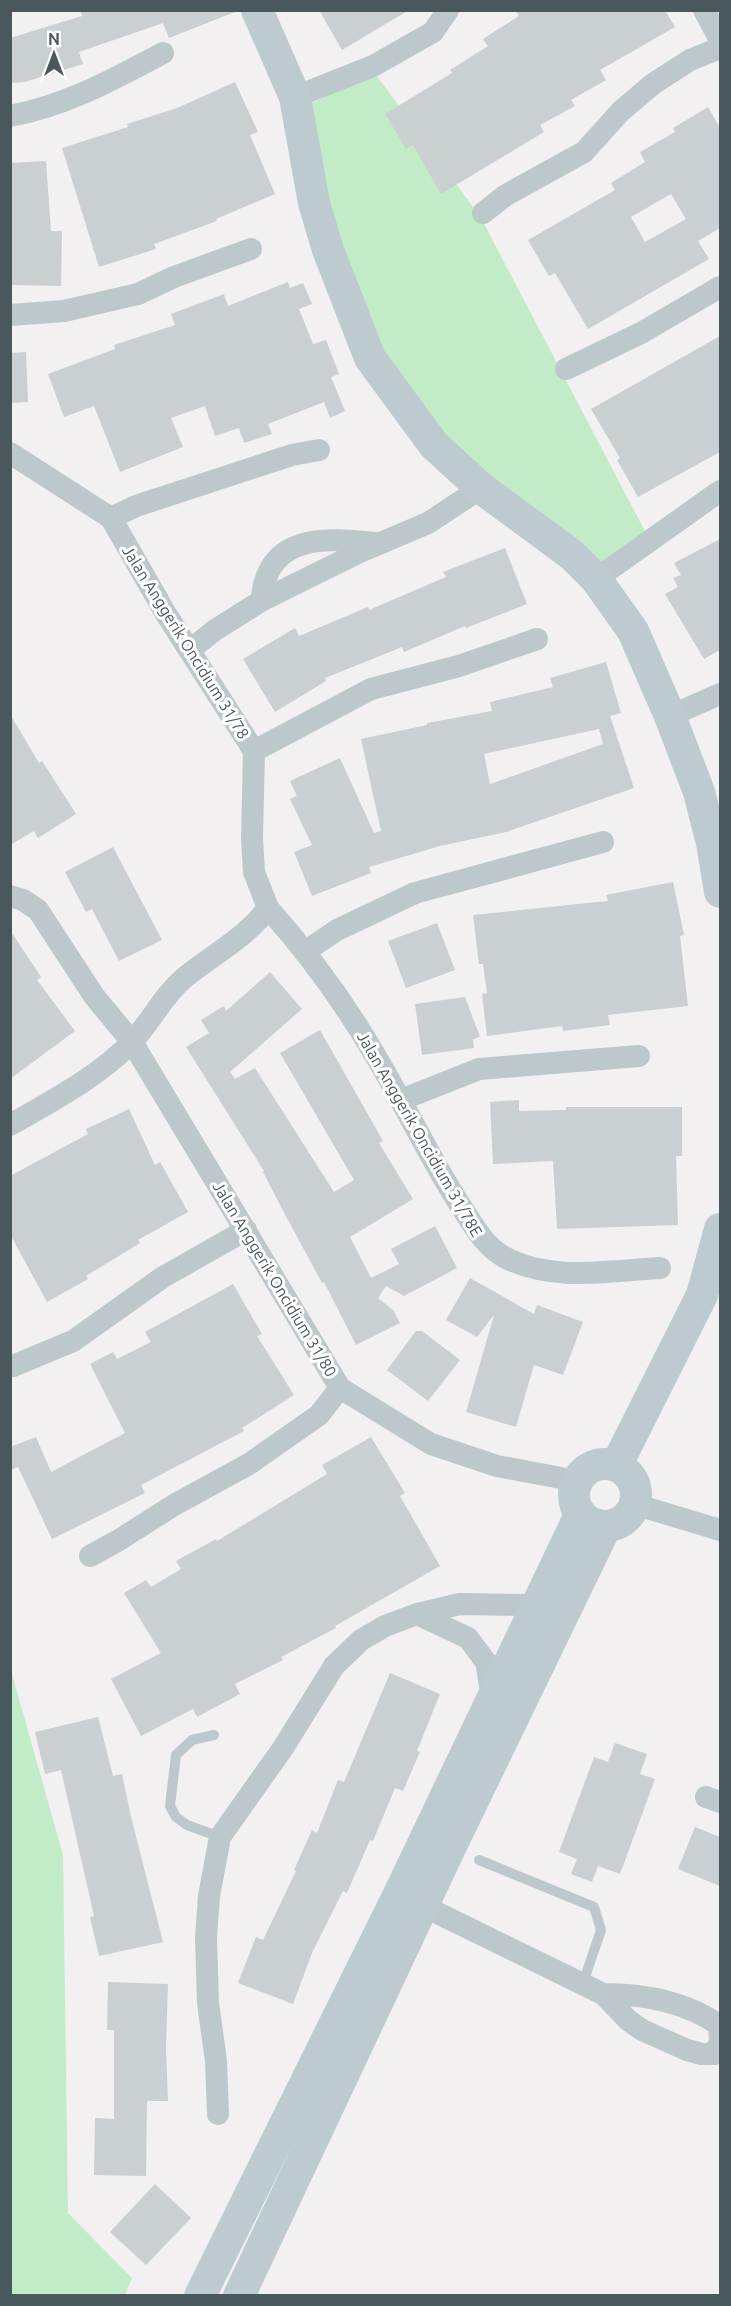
<svg xmlns="http://www.w3.org/2000/svg" width="731" height="2306" viewBox="0 0 731 2306" font-family="Ubuntu,sans-serif">
	<rect width="100%" height="100%" fill="#f2f0f1"/>
	<g fill="#c2ecc8">
		<polygon points="374,72 481,218 648,537 580,577 371,357 293,113"/>
		<polygon points="10,1667 63,1855 68,2213 132,2278 125,2295 11,2295"/>
	</g>
	<g fill="#cacfd2" fill-rule="evenodd">
		<polygon points="80,10 235,10 235,12 169,38 163,23 79,52 83,64 25,82 10,83 10,38 82,16"/>
		<polygon points="319,10 409,10 342,50"/>
		<polygon points="515,10 665,10 675,27 600,70 606,80 571,100 575,106 540,125 544,132 441,194 413,145 406,149 385,114 452,73 450,70 488,46 483,39 519,16"/>
		<polygon points="235,82 258,132 250,135 275,194 216,219 217,221 154,244 156,249 99,267 62,148 128,127 127,124 177,108"/>
		<path d="M708 107 720 128V228L698 241 709 259 588 329 555 273 549 276 528 240 615 190 611 183 645 162 640 152 675 132 673 128ZM671 194 686 219 645 242 631 217Z"/>
		<polygon points="46,161 51,231 62,231 61,286 10,285 10,163"/>
		<polygon points="288,282 290,288 303,283 312,304 299,309 313,344 326,340 339,374 331,377 345,411 330,418 324,402 268,424 272,434 244,443 239,428 215,436 205,406 171,418 183,447 120,472 94,406 64,417 48,374 115,349 114,345 175,325 171,314 224,294 228,306"/>
		<polygon points="720,336 720,452 638,497 617,460 620,458 591,409"/>
		<polygon points="26,352 28,402 10,403 10,353"/>
		<polygon points="720,539 720,650 704,659 665,594 678,587 673,578 681,575 674,563"/>
		<polygon points="505,548 527,604 466,628 465,626 404,652 402,647 325,678 326,681 275,712 243,659 295,628 299,636 368,607 369,610 446,577 443,572"/>
		<path d="M606 662 621 713 610 716 634 788 506 832 440 846 369 867 371 873 312 896 294 852 312 845 290 799 297 796 290 781 340 758 374 833 381 831 361 739 427 725V723L492 711 490 702 553 687 550 678ZM599 729 603 744 490 784 484 754Z"/>
		<polygon points="10,714 39,763 42,761 76,814 38,838 34,831 10,845"/>
		<polygon points="113,847 162,940 119,961 92,909 86,912 65,872"/>
		<polygon points="673,882 684,935 680,936 688,1006 608,1015 610,1025 563,1031 562,1026 487,1036 482,994 487,993 483,964 479,964 473,915 608,901 606,895"/>
		<polygon points="437,923 455,970 406,988 388,941"/>
		<polygon points="10,930 41,977 37,980 75,1031 10,1079"/>
		<polygon points="270,972 302,1009 230,1072 235,1079 255,1068 334,1192 354,1180 280,1053 320,1030 383,1141 379,1143 413,1199 350,1237 371,1278 399,1264 391,1249 435,1226 457,1268 404,1296 386,1286 378,1298 393,1310 400,1323 356,1345 324,1282 322,1283 288,1220 263,1172 264,1171 186,1047 209,1033 201,1020 224,1006 226,1011"/>
		<polygon points="465,997 480,1037 473,1039 474,1048 422,1055 415,1004"/>
		<polygon points="519,1100 519,1111 566,1110 566,1107 682,1107 682,1156 676,1156 678,1225 557,1229 553,1161 493,1164 490,1102"/>
		<polygon points="129,1109 155,1165 160,1162 188,1212 138,1240 140,1243 86,1276 88,1279 47,1302 10,1234 10,1176 88,1134 86,1129"/>
		<polygon points="470,1278 534,1314 537,1305 583,1322 563,1375 534,1365 516,1427 466,1412 494,1315 477,1337 446,1320"/>
		<polygon points="233,1284 262,1334 257,1336 294,1395 242,1428 244,1431 141,1485 145,1493 52,1539 18,1467 10,1470 10,1447 36,1437 51,1472 125,1433 90,1364 113,1352 117,1359 151,1342 145,1332"/>
		<polygon points="416,1331 422,1331 460,1360 428,1401 387,1370"/>
		<polygon points="371,1437 405,1493 400,1496 440,1566 335,1626 336,1628 281,1657 283,1660 235,1684 240,1694 197,1717 193,1709 141,1736 111,1679 161,1653 124,1593 146,1580 151,1587 181,1569 176,1561 216,1539 217,1541 327,1474 322,1465"/>
		<polygon points="390,1673 440,1694 417,1751 420,1752 403,1791 395,1788 373,1841 370,1840 347,1893 343,1891 312,1953 293,2004 238,1983 256,1937 263,1940 296,1871 294,1870 312,1830 317,1833 338,1780 344,1782"/>
		<polygon points="98,1717 113,1776 122,1774 131,1817 163,1942 99,1956 90,1917 94,1916 61,1770 45,1774 35,1732"/>
		<polygon points="615,1743 647,1754 640,1774 655,1779 620,1874 598,1866 592,1882 571,1874 577,1859 559,1852 594,1757 608,1762"/>
		<polygon points="695,1827 720,1837 720,1886 678,1869"/>
		<polygon points="108,1982 168,1984 166,2048 168,2101 147,2101 146,2176 94,2175 95,2118 114,2119 114,2030 107,2030"/>
		<polygon points="155,2184 191,2218 146,2265 110,2232"/>
	</g>
	<g fill="none" stroke-linecap="round" stroke-linejoin="round">
		<g stroke="#bdc8cc" stroke-width="10">
			<polyline points="214,1735 192,1740 176,1755 170,1806 176,1817 187,1825 220,1837"/>
			<polyline points="479,1860 594,1907 601,1930 583,1983"/>
		</g>
		<g stroke="#bdc8cc" stroke-width="22">
			<polyline points="704,10 720,40"/>
			<polyline points="295,97 373,66 433,32 448,10"/>
			<path d="M10 116C65 106 114 79 163 53"/>
			<polyline points="483,213 506,195 584,152 621,111 653,84 690,60 720,48"/>
			<polyline points="10,315 64,311 138,294 174,277 251,249"/>
			<polyline points="566,369 641,333 720,287"/>
			<path d="M10 453 111 518 166 614 254 751 252 839 254 872 268 908C246 938 212 955 184 978 162 997 150 1023 132 1042 98 1077 52 1101 10 1125"/>
			<polyline points="111,518 136,506 292,455 319,450"/>
			<polyline points="596,579 720,491"/>
			<path d="M261 601C263 593 263 585 266 578 283 531 338 540 377 543"/>
			<polyline points="190,650 215,630 261,601 362,551 428,523 481,488"/>
			<polyline points="670,716 720,694"/>
			<polyline points="254,751 371,689 459,666 537,639"/>
			<polyline points="10,896 23,900 38,910 94,996 132,1042 340,1388 431,1444 497,1466 577,1481"/>
			<path d="M268 908C309 954 344 1002 375 1055 405 1105 429 1157 460 1205 473 1224 483 1245 504 1257 551 1282 609 1271 660 1268"/>
			<polyline points="306,951 337,930 415,893 603,842"/>
			<polyline points="401,1100 479,1069 639,1056"/>
			<polyline points="13,1366 73,1341 163,1277 246,1230"/>
			<polyline points="634,1504 720,1530"/>
			<polyline points="90,1556 119,1540 174,1505 249,1464 319,1415 340,1388"/>
			<polyline points="417,1614 468,1638 486,1662 492,1697"/>
			<polyline points="706,1797 720,1802"/>
			<path d="M411 1900 603 1994 628 2020 642 2030 687 2050 702 2054H714L720 2042 719 2025C686 2002 643 1994 603 1994"/>
			<polyline points="218,2114 216,2061 208,2003 206,1937 209,1896 220,1837 283,1748 334,1666 361,1640 385,1626 417,1614 460,1604 535,1605"/>
		</g>
		<g stroke="#bdcbd0" stroke-width="32">
			<polyline points="257,10 295,97 314,203 328,250 370,358 434,445 481,488 572,555 596,579 633,631 670,716 699,792 712,843 720,892"/>
			<circle cx="605" cy="1495" r="31"/>
			<polyline points="616,1466 702,1295 720,1229"/>
			<polyline points="200,2296 399,1894 580,1515"/>
			<polyline points="239,2296 450,1848 606,1526"/>
		</g>
	</g>
	<g text-anchor="middle" dominant-baseline="central" stroke-width="6" stroke-linejoin="round" paint-order="stroke">
		<g font-size="16" fill="#49585c" stroke="#fff">
			<text transform="translate(186 642) rotate(58)">Jalan Anggerik Oncidium 31/78</text>
			<text transform="translate(420 1134) rotate(60)">Jalan Anggerik Oncidium 31/78E</text>
			<text transform="translate(275 1279) rotate(59)">Jalan Anggerik Oncidium 31/80</text>
		</g>
	</g>
	<rect width="731" height="2306" fill="none" stroke="#49585c" stroke-width="24"/>
	<g transform="translate(54 54)" stroke="#ffffff" stroke-width="4.5" paint-order="stroke">
	<path d="M0-4.5L10 22L0 15L-10 22Z" fill="#49585c"/>
	<text y="-9" font-size="16" font-weight="bold" text-anchor="middle" fill="#49585c">N</text>
	</g>
</svg>
